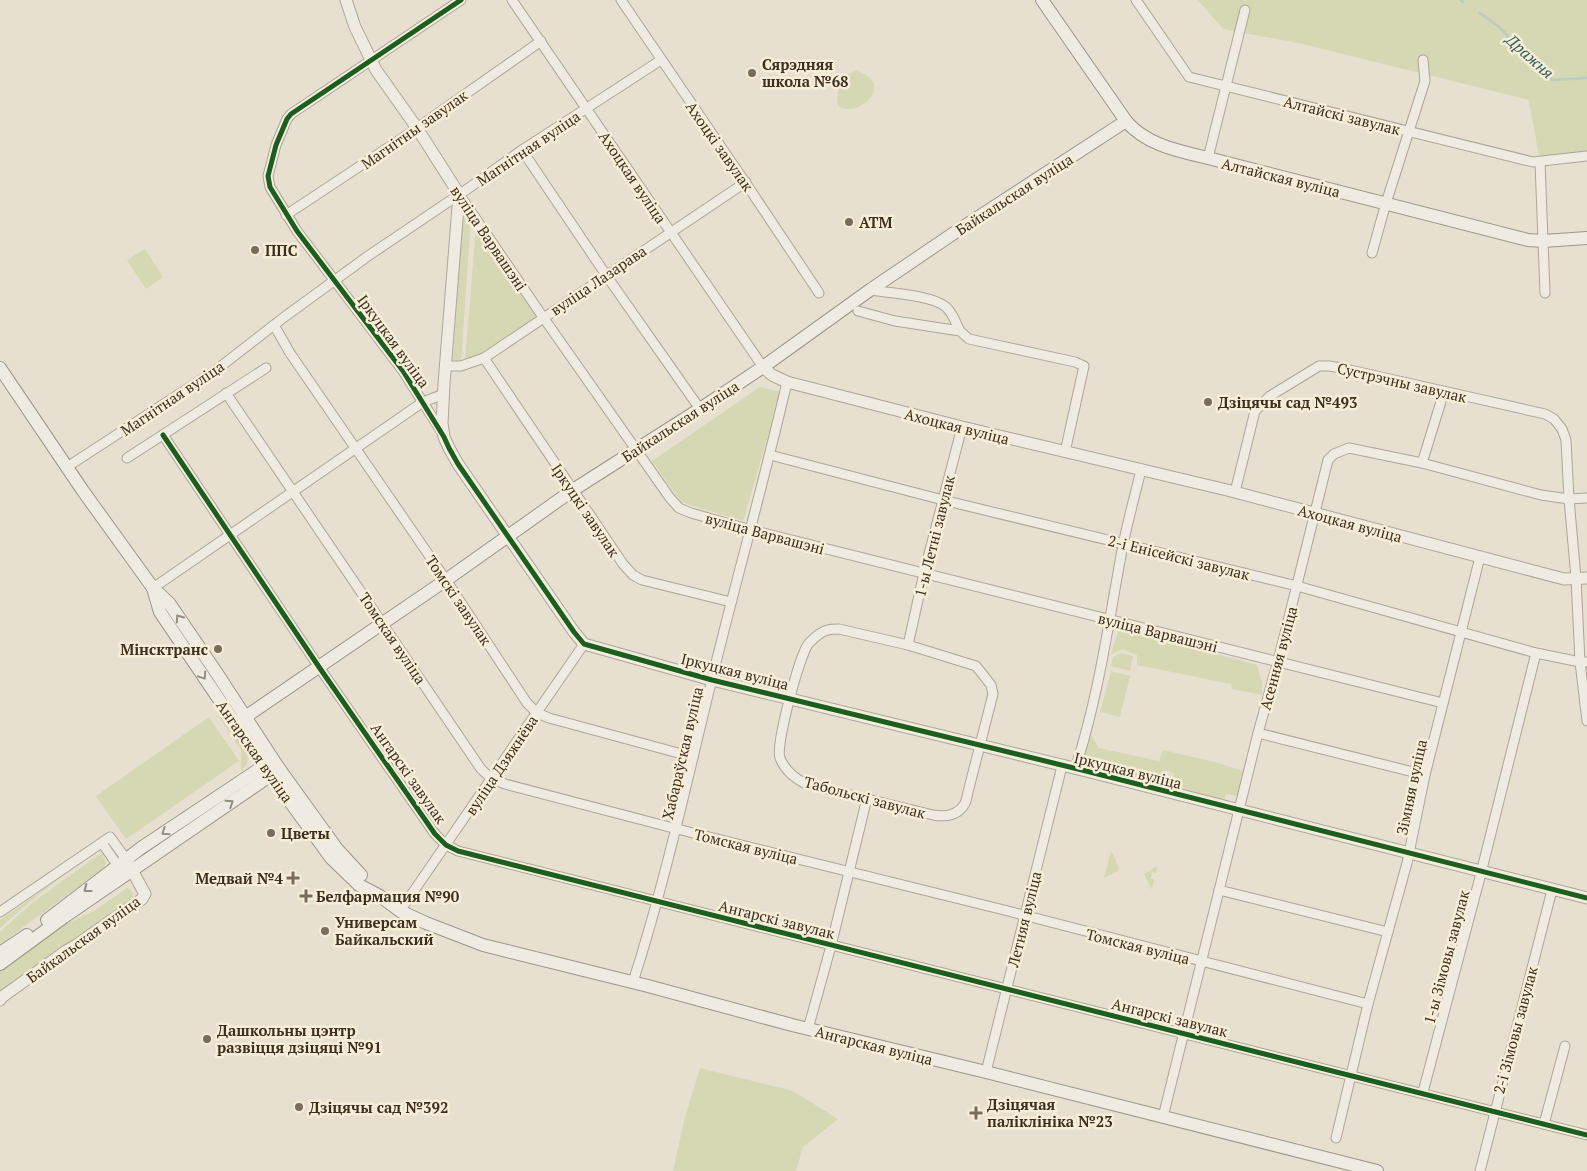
<svg xmlns="http://www.w3.org/2000/svg" width="1587" height="1171" viewBox="0 0 1587 1171" font-family="'PT Serif',serif">
	<rect width="100%" height="100%" fill="#e7e0d1"/>
	<g fill="#d6d7b3">
		<polygon points="1198,0 1587,0 1587,157 1540,162 1529,100 1303,44 1223,29"/>
		<path d="M856 71C898 83 857 120 838 106 835 93 842 73 856 71Z"/>
		<polygon points="466,212 469,220 470,232 461,363 453,360 462,215"/>
		<polygon points="476,228 536,313 536,317 482,356 465,361"/>
		<polygon points="145,249 163,277 146,289 127,260"/>
		<polygon points="760,387 781,392 743,521 681,502 652,461"/>
		<polygon points="1119,628 1257,665 1262,683 1262,695 1232,689 1231,684 1137,665 1137,655 1122,649 1111,655"/>
		<polygon points="1121,653 1133,656 1130,671 1111,666 1113,657"/>
		<polygon points="1111,671 1130,676 1120,717 1100,712"/>
		<polygon points="223,715 248,752 247,763 241,772 241,750 219,717"/>
		<polygon points="209,717 239,761 126,839 96,796"/>
		<polygon points="1090,733 1099,748 1159,761 1163,750 1215,762 1243,771 1238,796 1226,794 1224,802 1178,793 1173,783 1174,773 1166,770 1162,777 1142,773 1135,781 1081,765"/>
		<polygon points="1111,851 1119,867 1118,871 1104,878"/>
		<polygon points="102,854 106,863 104,868 0,944 0,932 32,903 97,856"/>
		<polygon points="1157,866 1156,873 1152,872 1151,878 1154,880 1152,890 1144,874"/>
		<polygon points="68,872 31,901 0,928 0,920"/>
		<path d="M127 888C133 890 135 895 130 900L0 995V971L66 924 94 911Z"/>
		<polygon points="700,1068 793,1091 838,1119 803,1147 796,1171 673,1171 684,1121"/>
	</g>
	<g fill="none" stroke-linecap="round" stroke-linejoin="round">
		<g stroke="#bcccc2" stroke-width="2.5">
			<polyline points="1461,0 1463,2"/>
			<polyline points="1480,13 1499,27 1552,80 1587,78"/>
		</g>
		<g stroke="#ada599" stroke-width="11">
			<g id="minor">
				<polyline points="512,0 763,367"/>
				<polyline points="621,0 747,185 819,293"/>
				<polyline points="1136,0 1189,77 1533,162 1587,156"/>
				<polyline points="522,150 606,275 700,409"/>
				<polyline points="1208,158 1245,10"/>
				<polyline points="1540,162 1545,293"/>
				<polyline points="459,194 543,317 670,498 679,508 691,513 751,530 1443,703"/>
				<polyline points="286,215 410,133 541,41"/>
				<polyline points="1372,253 1386,203 1425,81 1423,60"/>
				<path d="M870 290C889 293 932 295 946 307 953 313 956 324 960 331"/>
				<polyline points="858,311 895,321 960,331 969,339 1075,362 1084,366 1065,452"/>
				<polyline points="274,325 290,353 446,580 527,703 537,713 549,718 693,757"/>
				<polyline points="484,358 623,564 633,575 642,580 731,602"/>
				<polyline points="446,366 461,366 484,358 746,182"/>
				<polyline points="226,393 481,769 492,779 505,784 677,829 1008,911 1368,1004"/>
				<polyline points="443,434 403,371 297,231 270,187 268,176 276,145 287,119 291,114 461,0"/>
				<path d="M163 435 319 667 435 834 446 845 458 851C834 947 1211 1038 1587 1135"/>
				<polyline points="770,455 943,500 1297,586 1536,653 1580,662 1587,662"/>
				<polyline points="127,458 266,368"/>
				<polyline points="1422,463 1444,392"/>
				<polyline points="67,467 216,370 283,318 368,256 466,190 522,150 661,60"/>
				<polyline points="1235,492 1255,411 1270,396 1319,366 1329,366 1341,368 1545,414 1554,419 1562,429 1566,440 1569,499 1576,578 1580,662 1587,721"/>
				<polyline points="153,588 423,402 444,394"/>
				<path d="M839 629 908 645 976 666 991 685 993 694 968 792C967 795 967 801 964 805 957 816 945 817 933 815L806 784C794 778 785 771 780 758 775 746 800 653 809 643 813 639 822 631 828 630 831 629 836 629 839 629Z"/>
				<polyline points="908,645 924,573 962,427"/>
				<polyline points="1258,733 1425,775"/>
				<path d="M1075 769C1099 696 1109 619 1123 545 1128 520 1135 495 1141 470"/>
				<polyline points="102,843 118,866 122,867"/>
				<polyline points="1219,890 1388,932"/>
				<polyline points="400,911 584,644"/>
				<polyline points="0,912 110,837 126,859"/>
				<path d="M633 982C665 883 687 780 712 679 736 580 764 482 787 382"/>
				<polyline points="808,1029 831,946 867,798"/>
				<polyline points="986,1072 1062,766"/>
				<polyline points="1423,1092 1479,881 1536,653"/>
				<polyline points="1163,1117 1258,733 1278,661 1328,460 1334,454 1349,448 1422,463 1541,495 1569,499 1587,498"/>
				<polyline points="1544,1124 1565,1046"/>
				<polyline points="1336,1138 1368,1004 1407,863 1425,775 1480,557"/>
				<polyline points="1480,1171 1552,890"/>
			</g>
		</g>
		<g stroke="#ada599" stroke-width="13">
			<g id="tertiary">
				<polyline points="346,0 355,27 376,70 417,128 459,194 444,384 442,423 444,437 449,448 458,464 574,632 584,644 712,680 1082,770 1587,898"/>
				<polyline points="763,367 772,375 787,382 962,427 1227,490 1564,579 1587,578"/>
				<polyline points="0,1000 2,997 66,951 75,946 142,899 145,894 128,863"/>
			</g>
		</g>
		<g stroke="#9c958a" stroke-width="14">
			<g id="secondary">
				<path d="M1042 0 1126 121C1146 145 1179 151 1208 158L1528 240 1543 241 1587 238"/>
				<polyline points="0,368 83,491 153,588 169,603 218,675 278,767 337,849 361,875"/>
				<polyline points="153,588 160,612 264,766 331,858 359,885 380,896 400,911 426,923 483,945 648,986 792,1025 986,1072 1377,1171"/>
				<polyline points="235,724 446,580 573,490 700,409 763,367 870,290 957,231 1126,121"/>
				<polyline points="47,920 141,848 264,766 273,766"/>
				<polyline points="0,953 27,935"/>
				<polyline points="0,964 64,917 271,775 276,769"/>
			</g>
		</g>
		<use href="#minor" stroke="#efebe3" stroke-width="9"/>
		<use href="#tertiary" stroke="#efebe3" stroke-width="11"/>
		<use href="#secondary" stroke="#efebe3" stroke-width="12"/>
		<g stroke="#f7eed8" stroke-width="8">
			<g id="cycleway">
				<polyline points="461,0 291,114 287,119 276,145 268,176 270,187 297,231 403,371 444,437 449,448 458,464 574,632 584,644 712,680 1082,770 1587,898"/>
				<path d="M163 435 319 667 435 834 446 845 458 851C834 947 1211 1038 1587 1135"/>
			</g>
		</g>
		<use href="#cycleway" stroke="#1b5e20" stroke-width="5"/>
	</g>
	<defs><path id="oneway-chevron" d="M-2-3.5L2.5 0L-2 3.5" fill="none" stroke-width="1.6" stroke-linecap="round" stroke-linejoin="round" transform="scale(1.25)"/></defs>
	<g stroke="#968c82">
		<use href="#oneway-chevron" transform="translate(179 618) rotate(-125)"/>
		<use href="#oneway-chevron" transform="translate(203 676) rotate(56)"/>
		<use href="#oneway-chevron" transform="translate(230 803) rotate(-34)"/>
		<use href="#oneway-chevron" transform="translate(165 832) rotate(146)"/>
		<use href="#oneway-chevron" transform="translate(87 889) rotate(143)"/>
	</g>
	<g fill="#786c5e" stroke="#f7eed8" stroke-width="2">
		<circle cx="752" cy="73" r="5"/>
		<circle cx="849" cy="222" r="5"/>
		<circle cx="255" cy="250" r="5"/>
		<circle cx="1208" cy="402" r="5"/>
		<circle cx="218" cy="649" r="5"/>
		<circle cx="271" cy="833" r="5"/>
		<path d="M290.5 870.5h5v5h5v5h-5v5h-5v-5h-5v-5h5z"/>
		<path d="M303.5 888.5h5v5h5v5h-5v5h-5v-5h-5v-5h5z"/>
		<circle cx="325" cy="931" r="5"/>
		<circle cx="207" cy="1039" r="5"/>
		<circle cx="299" cy="1107" r="5"/>
		<path d="M973.5 1105.5h5v5h5v5h-5v5h-5v-5h-5v-5h5z"/>
	</g>
	<g text-anchor="middle" dominant-baseline="central" stroke-width="5" stroke-linejoin="round" paint-order="stroke">
		<g font-size="15" font-weight="bold" fill="#3d2e20" stroke="#f7eed8" text-anchor="start">
			<text x="762" y="64">Сярэдняя<tspan x="762" dy="17">школа №68</tspan></text>
			<text x="859" y="222">АТМ</text>
			<text x="265" y="250">ППС</text>
			<text x="1218" y="402">Дзіцячы сад №493</text>
			<text x="208" y="649" text-anchor="end">Мінсктранс</text>
			<text x="281" y="833">Цветы</text>
			<text x="283" y="878" text-anchor="end">Медвай №4</text>
			<text x="316" y="896">Белфармация №90</text>
			<text x="335" y="922">Универсам<tspan x="335" dy="17">Байкальский</tspan></text>
			<text x="217" y="1030">Дашкольны цэнтр<tspan x="217" dy="17">развіцця дзіцяці №91</tspan></text>
			<text x="987" y="1104">Дзіцячая<tspan x="987" dy="17">паліклініка №23</tspan></text>
			<text x="309" y="1107">Дзіцячы сад №392</text>
		</g>
		<g font-size="15" fill="#3d2e20" stroke="#f7eed8">
			<text transform="translate(1342 115) rotate(14)">Алтайскі завулак</text>
			<text transform="translate(414 129) rotate(-35)">Магнітны завулак</text>
			<text transform="translate(720 146) rotate(55)">Ахоцкі завулак</text>
			<text transform="translate(528 148) rotate(-34)">Магнітная вуліца</text>
			<text transform="translate(633 177) rotate(56)">Ахоцкая вуліца</text>
			<text transform="translate(1281 177) rotate(14)">Алтайская вуліца</text>
			<text transform="translate(1014 194) rotate(-33)">Байкальская вуліца</text>
			<text transform="translate(489 238) rotate(56)">вуліца Варвашэні</text>
			<text transform="translate(598 280) rotate(-34)">вуліца Лазарава</text>
			<text transform="translate(394 341) rotate(54)">Іркуцкая вуліца</text>
			<text transform="translate(1402 382) rotate(13)">Сустрэчны завулак</text>
			<text transform="translate(172 398) rotate(-34)">Магнітная вуліца</text>
			<text transform="translate(680 421) rotate(-33)">Байкальская вуліца</text>
			<text transform="translate(957 426) rotate(14)">Ахоцкая вуліца</text>
			<text transform="translate(586 510) rotate(56)">Іркуцкі завулак</text>
			<text transform="translate(1350 523) rotate(15)">Ахоцкая вуліца</text>
			<text transform="translate(765 533) rotate(15)">вуліца Варвашэні</text>
			<text transform="translate(934 536) rotate(-76)">1-ы Летні завулак</text>
			<text transform="translate(1179 557) rotate(14)">2-і Енісейскі завулак</text>
			<text transform="translate(459 600) rotate(56)">Томскі завулак</text>
			<text transform="translate(1158 632) rotate(14)">вуліца Варвашэні</text>
			<text transform="translate(393 638) rotate(56)">Томская вуліца</text>
			<text transform="translate(1278 658) rotate(-75)">Асенняя вуліца</text>
			<text transform="translate(735 671) rotate(14)">Іркуцкая вуліца</text>
			<text transform="translate(255 751) rotate(55)">Ангарская вуліца</text>
			<text transform="translate(682 753) rotate(-77)">Хабараўская вуліца</text>
			<text transform="translate(501 765) rotate(-56)">вуліца Дзяжнёва</text>
			<text transform="translate(1128 770) rotate(14)">Іркуцкая вуліца</text>
			<text transform="translate(409 773) rotate(55)">Ангарскі завулак</text>
			<text transform="translate(1411 787) rotate(-78)">Зімняя вуліца</text>
			<text transform="translate(865 797) rotate(15)">Табольскі завулак</text>
			<text transform="translate(746 846) rotate(14)">Томская вуліца</text>
			<text transform="translate(777 919) rotate(14)">Ангарскі завулак</text>
			<text transform="translate(1024 919) rotate(-76)">Летняя вуліца</text>
			<text transform="translate(83 939) rotate(-36)">Байкальская вуліца</text>
			<text transform="translate(1138 946) rotate(14)">Томская вуліца</text>
			<text transform="translate(1446 957) rotate(-75)">1-ы Зімовы завулак</text>
			<text transform="translate(1170 1017) rotate(14)">Ангарскі завулак</text>
			<text transform="translate(1515 1030) rotate(-75)">2-і Зімовы завулак</text>
			<text transform="translate(874 1045) rotate(14)">Ангарская вуліца</text>
		</g>
		<g font-size="16" font-style="italic" fill="#2f5d5a" stroke="#f7eed8">
			<text transform="translate(1530 56) rotate(42)">Дражня</text>
		</g>
	</g>
</svg>
